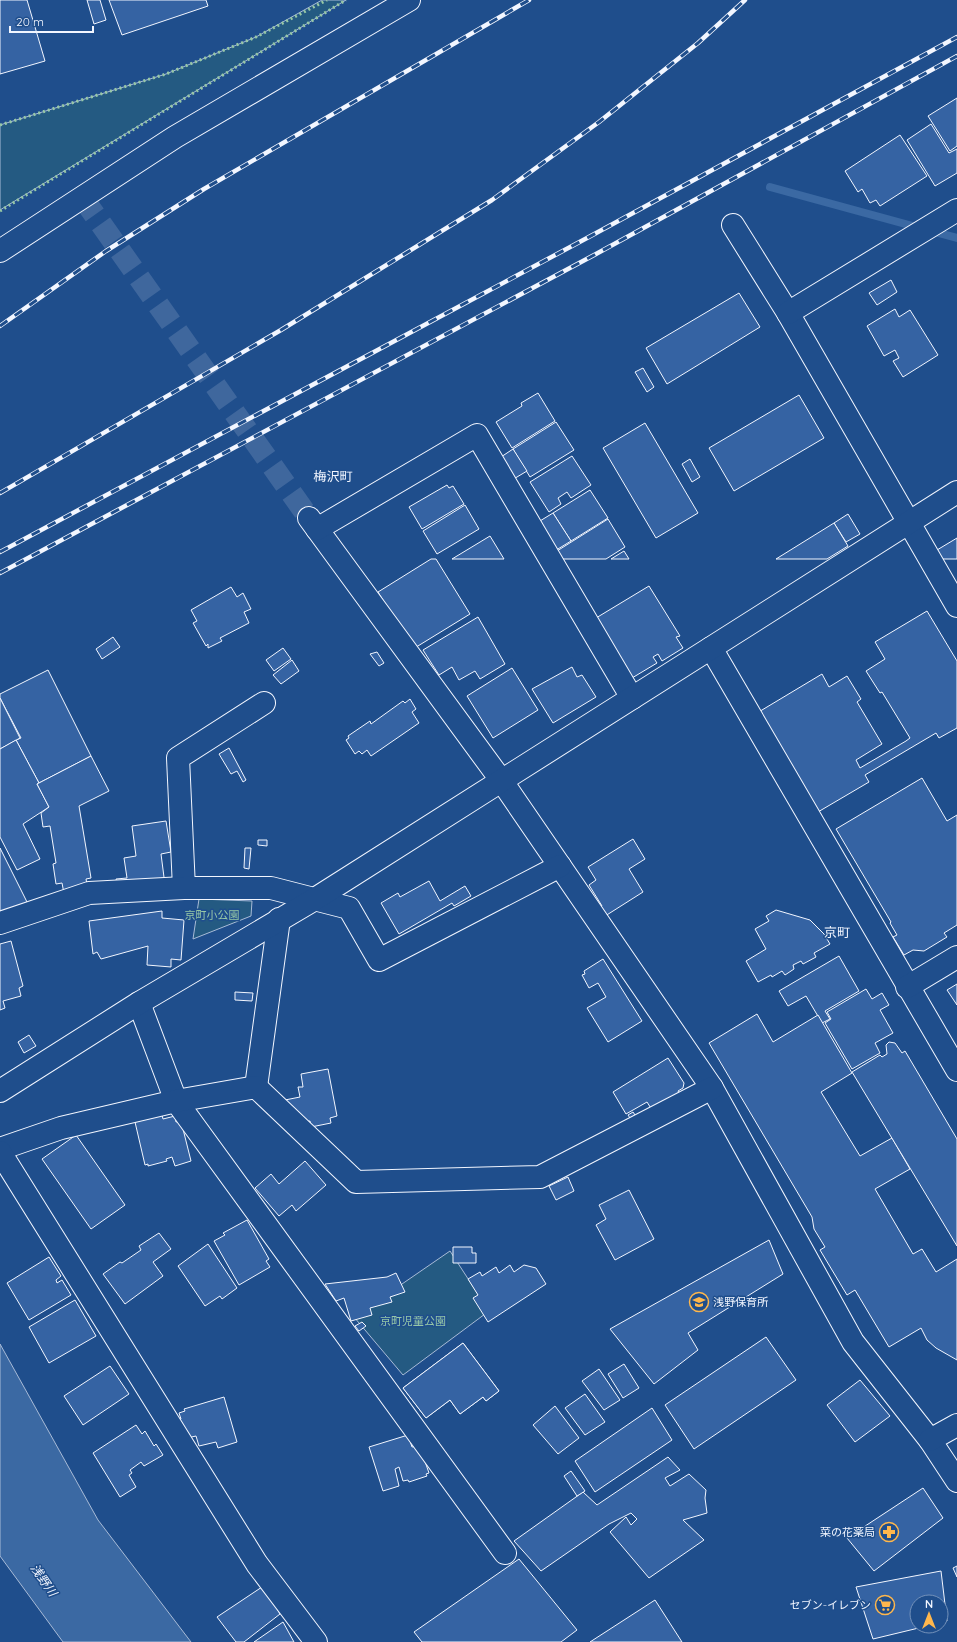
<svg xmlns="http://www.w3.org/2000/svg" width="957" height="1642" viewBox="0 0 957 1642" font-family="Quicksand,'Noto Sans JP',sans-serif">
	<rect width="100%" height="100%" fill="#1f4e8c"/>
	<g fill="#245a82" stroke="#a8bbd7">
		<polygon points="322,0 346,0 0,210 0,125 166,74 256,37"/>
		<polygon points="199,899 252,901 251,916 193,939"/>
		<polygon points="450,1251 489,1311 403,1375 354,1317"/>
	</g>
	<polygon fill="#3b69a3" stroke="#a8bbd7" points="0,1344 98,1520 191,1642 63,1642 0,1556"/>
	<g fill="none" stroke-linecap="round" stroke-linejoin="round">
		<g stroke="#3b69a3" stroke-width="8">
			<polyline points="770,187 920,228"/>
			<polyline points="931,231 957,238"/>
		</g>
	</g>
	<g fill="#3563a3" stroke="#f2f6ff">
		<polygon points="0,0 27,0 45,61 0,74"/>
		<polygon points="87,0 100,0 106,20 94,24"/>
		<polygon points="109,0 206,0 208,6 122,35"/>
		<polygon points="957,98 957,146 950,151 928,116"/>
		<polygon points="931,124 949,153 957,149 957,173 935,186 907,140"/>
		<polygon points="900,135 927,176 880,206 876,200 870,203 862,189 858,192 845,171"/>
		<polygon points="891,280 897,292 877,305 869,293"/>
		<polygon points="739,293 760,327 667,384 646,348"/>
		<polygon points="895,309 899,317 910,310 938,355 903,377 893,361 899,358 895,350 884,356 867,326"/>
		<polygon points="643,368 654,387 647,392 635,372"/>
		<polygon points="538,393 555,421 512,448 496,422 522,406 521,403"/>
		<polygon points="799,395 824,438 734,491 709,448"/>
		<polygon points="556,422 574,450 530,477 513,449"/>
		<polygon points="645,423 698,513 656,538 603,448"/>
		<polygon points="513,449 527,471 512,480 498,459"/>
		<polygon points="572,456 591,485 571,498 567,492 558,498 561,504 549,512 530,482"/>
		<polygon points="690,459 700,477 692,482 682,464"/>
		<polygon points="447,485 449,488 453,486 464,504 422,529 409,507"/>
		<polygon points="590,490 608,518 571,541 553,513"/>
		<polygon points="465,505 479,529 437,554 423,531"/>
		<polygon points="553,513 571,541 553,552 535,524"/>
		<polygon points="848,514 860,534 846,542 834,523"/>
		<polygon points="608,519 625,547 606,559 562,559 557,551"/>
		<polygon points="834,523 848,546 827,559 776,559"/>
		<polygon points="490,536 504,559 452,559"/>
		<polygon points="957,538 957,559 942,559 937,550"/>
		<polygon points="624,551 629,559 611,559"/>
		<polygon points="431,559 436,559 470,614 413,649 378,592"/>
		<polygon points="649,586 680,636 676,637 683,648 662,661 658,654 653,657 657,663 632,678 596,618"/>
		<polygon points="231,587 237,597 243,593 251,609 244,612 249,623 220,638 222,641 208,648 208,644 206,646 193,623 197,621 191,610"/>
		<polygon points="927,611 957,661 957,728 939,738 936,733 865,775 869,782 806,819 747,719 822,674 829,687 847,676 861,699 857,702 882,744 856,760 860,768 906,741 910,738 882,692 880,693 866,671 885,659 875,642"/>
		<polygon points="478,617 505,664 480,679 475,671 459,680 452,667 439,675 423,650"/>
		<polygon points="113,637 120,647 102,659 96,649"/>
		<polygon points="283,648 291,659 274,671 266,660"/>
		<polygon points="377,652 384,663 379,666 370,654"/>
		<polygon points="292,660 299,671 281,684 273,675"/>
		<polygon points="572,667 577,677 582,675 596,697 553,723 532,689"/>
		<polygon points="512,668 538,710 493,738 467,696"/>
		<polygon points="48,670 91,756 39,783 16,740 21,738 0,698 0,694"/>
		<polygon points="0,698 20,738 0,749"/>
		<polygon points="410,699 416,709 412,712 419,723 371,756 367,750 362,754 359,751 355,754 346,740 349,738 348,736 370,721 371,724 403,701 405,703"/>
		<polygon points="16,740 39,783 37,784 49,807 23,824 40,859 17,870 0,837 0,749"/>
		<polygon points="229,748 246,780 243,782 237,771 231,774 219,754"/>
		<polygon points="91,756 109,791 79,806 91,878 86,879 90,900 66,904 62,883 56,884 53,864 56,863 50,826 43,827 41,813 49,807 37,784"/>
		<polygon points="922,778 947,821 957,815 957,925 944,933 947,937 924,951 913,950 904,955 893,937 897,935 890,923 891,922 836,829"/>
		<polygon points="166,821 171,852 161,854 165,885 119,893 116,879 127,878 124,858 136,856 132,826"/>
		<polygon points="633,839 645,859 629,869 643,892 602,918 596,909 602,906 589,885 596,880 588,867"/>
		<polygon points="258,840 267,840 267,846 258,845"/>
		<polygon points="0,848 31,910 0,919"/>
		<polygon points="245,848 251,848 249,869 244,868"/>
		<polygon points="429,881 440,901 465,886 471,896 454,906 452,903 399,934 381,903 398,893 400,897"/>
		<polygon points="776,910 810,920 824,934 830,944 814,953 816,957 803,964 801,961 793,965 794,969 785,975 782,971 772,977 771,975 758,982 746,961 766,949 755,929 769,921 766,916"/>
		<polygon points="162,911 162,918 184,920 181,960 171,959 171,967 147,965 148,946 101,959 97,952 93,954 89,921"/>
		<polygon points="11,941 23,986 19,988 21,996 3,1001 5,1008 0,1010 0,944"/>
		<polygon points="839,956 859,991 825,1011 830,1019 822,1023 806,996 788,1006 779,991"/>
		<polygon points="603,959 642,1021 608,1042 587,1008 606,997 598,983 589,988 582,975 585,974 584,971"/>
		<polygon points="957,984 957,1005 947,990"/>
		<polygon points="866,989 872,999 882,993 889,1005 880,1010 893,1033 875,1043 880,1053 852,1069 825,1023 831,1019 827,1012"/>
		<polygon points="235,992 253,993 252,1001 235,1000"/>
		<polygon points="757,1014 773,1042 818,1015 852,1073 821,1092 860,1156 892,1138 910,1169 875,1189 913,1254 922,1249 936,1272 957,1259 957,1360 936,1348 927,1340 921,1328 889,1347 855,1290 847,1295 820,1250 825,1247 814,1229 812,1217 709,1043"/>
		<polygon points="29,1035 36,1046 24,1053 18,1042"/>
		<polygon points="889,1042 895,1043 902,1053 905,1051 957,1139 957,1246 852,1072 880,1055 882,1057 887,1054 886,1045"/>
		<polygon points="668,1058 684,1083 683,1088 678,1091 679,1093 652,1110 647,1102 626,1114 613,1092"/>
		<polygon points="328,1069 337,1116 330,1118 331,1123 311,1127 310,1121 305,1122 285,1100 300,1097 298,1087 303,1087 301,1074"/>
		<polygon points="633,1112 637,1118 632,1121 628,1115"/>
		<polygon points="162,1115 163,1119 175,1116 176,1122 181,1121 191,1161 175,1166 172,1157 166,1159 167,1161 148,1166 148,1164 145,1165 135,1122"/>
		<polygon points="76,1135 125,1205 91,1229 42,1159"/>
		<polygon points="305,1161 326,1185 296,1211 292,1205 279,1216 255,1188 271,1174 279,1184"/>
		<polygon points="568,1177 574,1191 556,1200 549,1186"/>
		<polygon points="629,1190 654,1239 615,1260 596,1225 606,1219 599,1205"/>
		<polygon points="247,1220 269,1259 266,1261 270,1267 239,1285 214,1241 225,1235 223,1233"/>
		<polygon points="159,1233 171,1249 153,1262 163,1276 125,1304 103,1274 120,1262 122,1263 141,1250 139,1246"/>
		<polygon points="769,1240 783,1274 688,1333 698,1350 654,1384 610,1329"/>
		<polygon points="208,1244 237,1288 222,1299 220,1296 205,1306 178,1266"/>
		<polygon points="453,1247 472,1247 472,1253 476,1253 476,1263 453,1263"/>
		<polygon points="49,1257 61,1276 56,1280 57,1283 62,1280 71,1295 29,1320 7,1283"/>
		<polygon points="510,1265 514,1272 524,1265 536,1268 546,1284 488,1322 473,1298 478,1295 468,1279 480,1272 482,1276 496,1267 499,1273"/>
		<polygon points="396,1273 405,1292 390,1297 392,1302 370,1308 372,1315 351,1321 344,1298 336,1301 325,1284 387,1277"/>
		<polygon points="75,1300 96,1336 49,1363 29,1327"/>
		<polygon points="362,1322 366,1326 359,1331 355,1326"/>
		<polygon points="766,1337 796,1380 694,1449 665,1405"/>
		<polygon points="463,1343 499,1391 486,1401 483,1397 460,1414 450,1400 426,1418 403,1388"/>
		<polygon points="463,1343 499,1391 486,1401 483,1397 460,1414 450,1400 426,1418 403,1388"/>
		<polygon points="624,1364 639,1388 623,1398 608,1374"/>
		<polygon points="110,1366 129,1394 83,1425 64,1396"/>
		<polygon points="599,1369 620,1400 604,1410 582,1381"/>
		<polygon points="860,1380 890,1416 855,1442 827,1405"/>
		<polygon points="585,1394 605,1422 585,1435 565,1408"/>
		<polygon points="224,1397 237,1442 218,1448 216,1442 199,1446 196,1436 183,1439 174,1420 181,1419 179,1413 185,1411 184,1409"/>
		<polygon points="555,1406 579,1438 558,1454 533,1425"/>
		<polygon points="652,1408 672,1440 595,1492 575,1461"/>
		<polygon points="136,1425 142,1434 145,1431 154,1446 156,1444 163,1455 144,1466 141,1462 130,1470 132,1473 129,1475 136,1487 120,1497 93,1453"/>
		<polygon points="408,1435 412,1447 417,1446 421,1450 429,1473 426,1474 427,1476 409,1482 408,1480 403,1481 399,1467 395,1469 399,1486 383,1491 369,1447"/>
		<polygon points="668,1457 680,1470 665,1478 670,1486 689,1474 706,1490 705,1498 707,1513 683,1520 704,1540 649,1578 610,1532 626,1517 631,1525 637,1519 631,1513 609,1524 541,1571 514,1541 583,1492 597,1505"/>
		<polygon points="571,1471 585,1491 577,1496 564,1476"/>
		<polygon points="923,1488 943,1518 874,1571 847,1538"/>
		<polygon points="519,1559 577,1630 561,1642 422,1642 414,1632"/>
		<polygon points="957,1566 957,1577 953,1568"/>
		<polygon points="941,1571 947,1621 941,1623 941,1602 917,1602 917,1626 927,1626 873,1639 856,1587"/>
		<polygon points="265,1585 280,1614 244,1642 236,1642 217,1617"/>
		<polygon points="655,1600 682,1642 590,1642"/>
		<polygon points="283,1622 294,1642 254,1642"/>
	</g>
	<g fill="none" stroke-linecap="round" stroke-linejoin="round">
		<polyline stroke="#3f679d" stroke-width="22" stroke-dasharray="22 11" stroke-linecap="butt" points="82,197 309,518"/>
		<g stroke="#f2f6ff" stroke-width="24">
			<g id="street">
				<polyline points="733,225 788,313 957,606"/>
				<polyline points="0,251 175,137 409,0"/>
				<polyline points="788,313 957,210"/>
				<polyline points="309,518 501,780 712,1088 853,1342 930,1440 957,1481"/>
				<polyline points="317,529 477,435 632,698"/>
				<polyline points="711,648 957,1070"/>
				<polyline points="184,888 178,758 264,703"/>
				<polyline points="0,923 89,893 184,888 271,888 349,908 379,960 560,866"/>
				<polyline points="907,987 957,957"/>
				<polyline points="139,1003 176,1101 505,1553"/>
				<polyline points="256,1087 279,919"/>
				<polyline points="0,1149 61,1128 176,1101 256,1087 356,1182 540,1177 712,1088"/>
				<polyline points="0,1152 257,1564 316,1642"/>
				<polyline points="930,1440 957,1425"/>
			</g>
		</g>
		<g stroke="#f2f6ff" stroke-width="24">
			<polyline id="secondary" points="0,1091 139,1003 315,899 957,492"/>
		</g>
		<use href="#street" stroke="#1f4e8c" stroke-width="22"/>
		<use href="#secondary" stroke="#1f4e8c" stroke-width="22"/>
		<g stroke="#f2f6ff" stroke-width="4.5">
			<g id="rail">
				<polyline points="0,326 106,251 204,189 529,0"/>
				<polyline points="0,493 281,330 492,200 599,122 698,43 745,0"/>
				<polyline points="0,552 587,238 957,37"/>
				<polyline points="0,573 596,254 957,56"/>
			</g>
		</g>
		<use href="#rail" stroke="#1f4e8c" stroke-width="3" stroke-dasharray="9" stroke-linecap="butt"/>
		<g stroke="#97c8a6" stroke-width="3" stroke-dasharray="2 3" stroke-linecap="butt">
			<polyline points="0,125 166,74 256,37 327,0"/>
			<polyline points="0,211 346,0"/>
		</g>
	</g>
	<defs>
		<g id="school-ring" transform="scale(1)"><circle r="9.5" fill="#1f4e8c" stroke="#ffb74d" stroke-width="1.5"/><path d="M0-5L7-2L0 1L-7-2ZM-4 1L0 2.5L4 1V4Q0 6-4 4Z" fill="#ffb74d"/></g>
		<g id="pharmacy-ring" transform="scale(1)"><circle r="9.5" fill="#1f4e8c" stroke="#ffb74d" stroke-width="1.5"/><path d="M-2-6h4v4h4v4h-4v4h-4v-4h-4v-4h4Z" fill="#ffb74d"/></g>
		<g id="supermarket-ring" transform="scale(1)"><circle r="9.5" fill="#1f4e8c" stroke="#ffb74d" stroke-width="1.5"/><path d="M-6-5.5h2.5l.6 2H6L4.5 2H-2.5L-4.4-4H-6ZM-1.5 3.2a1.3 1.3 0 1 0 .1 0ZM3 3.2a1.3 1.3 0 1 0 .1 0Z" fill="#ffb74d"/></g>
	</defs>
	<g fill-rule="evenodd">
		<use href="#school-ring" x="699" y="1302"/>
		<use href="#pharmacy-ring" x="889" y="1532"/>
		<use href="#supermarket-ring" x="885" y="1605"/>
	</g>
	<g text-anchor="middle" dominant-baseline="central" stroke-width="3" stroke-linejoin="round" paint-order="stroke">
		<g font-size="11" fill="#97c8a6" stroke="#1f4e8c">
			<text x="212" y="915">京町小公園</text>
			<text x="413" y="1321">京町児童公園</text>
		</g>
		<g font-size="11" fill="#f2f6ff" stroke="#1f4e8c" text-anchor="end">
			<text x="713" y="1302" text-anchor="start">浅野保育所</text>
			<text x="875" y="1532">菜の花薬局</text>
			<text x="871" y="1605">セブン-イレブン</text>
		</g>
		<g font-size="12" font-style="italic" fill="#f2f6ff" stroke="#1f4e8c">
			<text transform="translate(44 1580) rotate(55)">浅野川</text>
		</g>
		<g font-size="13" fill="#f2f6ff" stroke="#1f4e8c">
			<text x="333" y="476">梅沢町</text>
			<text x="837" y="932">京町</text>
		</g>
	</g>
	<g transform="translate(929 1614)"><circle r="19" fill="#1f4e8c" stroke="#7391ba"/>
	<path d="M0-3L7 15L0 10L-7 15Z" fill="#ffb74d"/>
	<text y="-6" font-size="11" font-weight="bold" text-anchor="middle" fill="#f2f6ff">N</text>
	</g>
	<path d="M10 26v6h83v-6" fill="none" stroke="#f2f6ff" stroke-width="2"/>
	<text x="16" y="26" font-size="12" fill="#f2f6ff" stroke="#1f4e8c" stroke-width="3" paint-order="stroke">20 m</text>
</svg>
